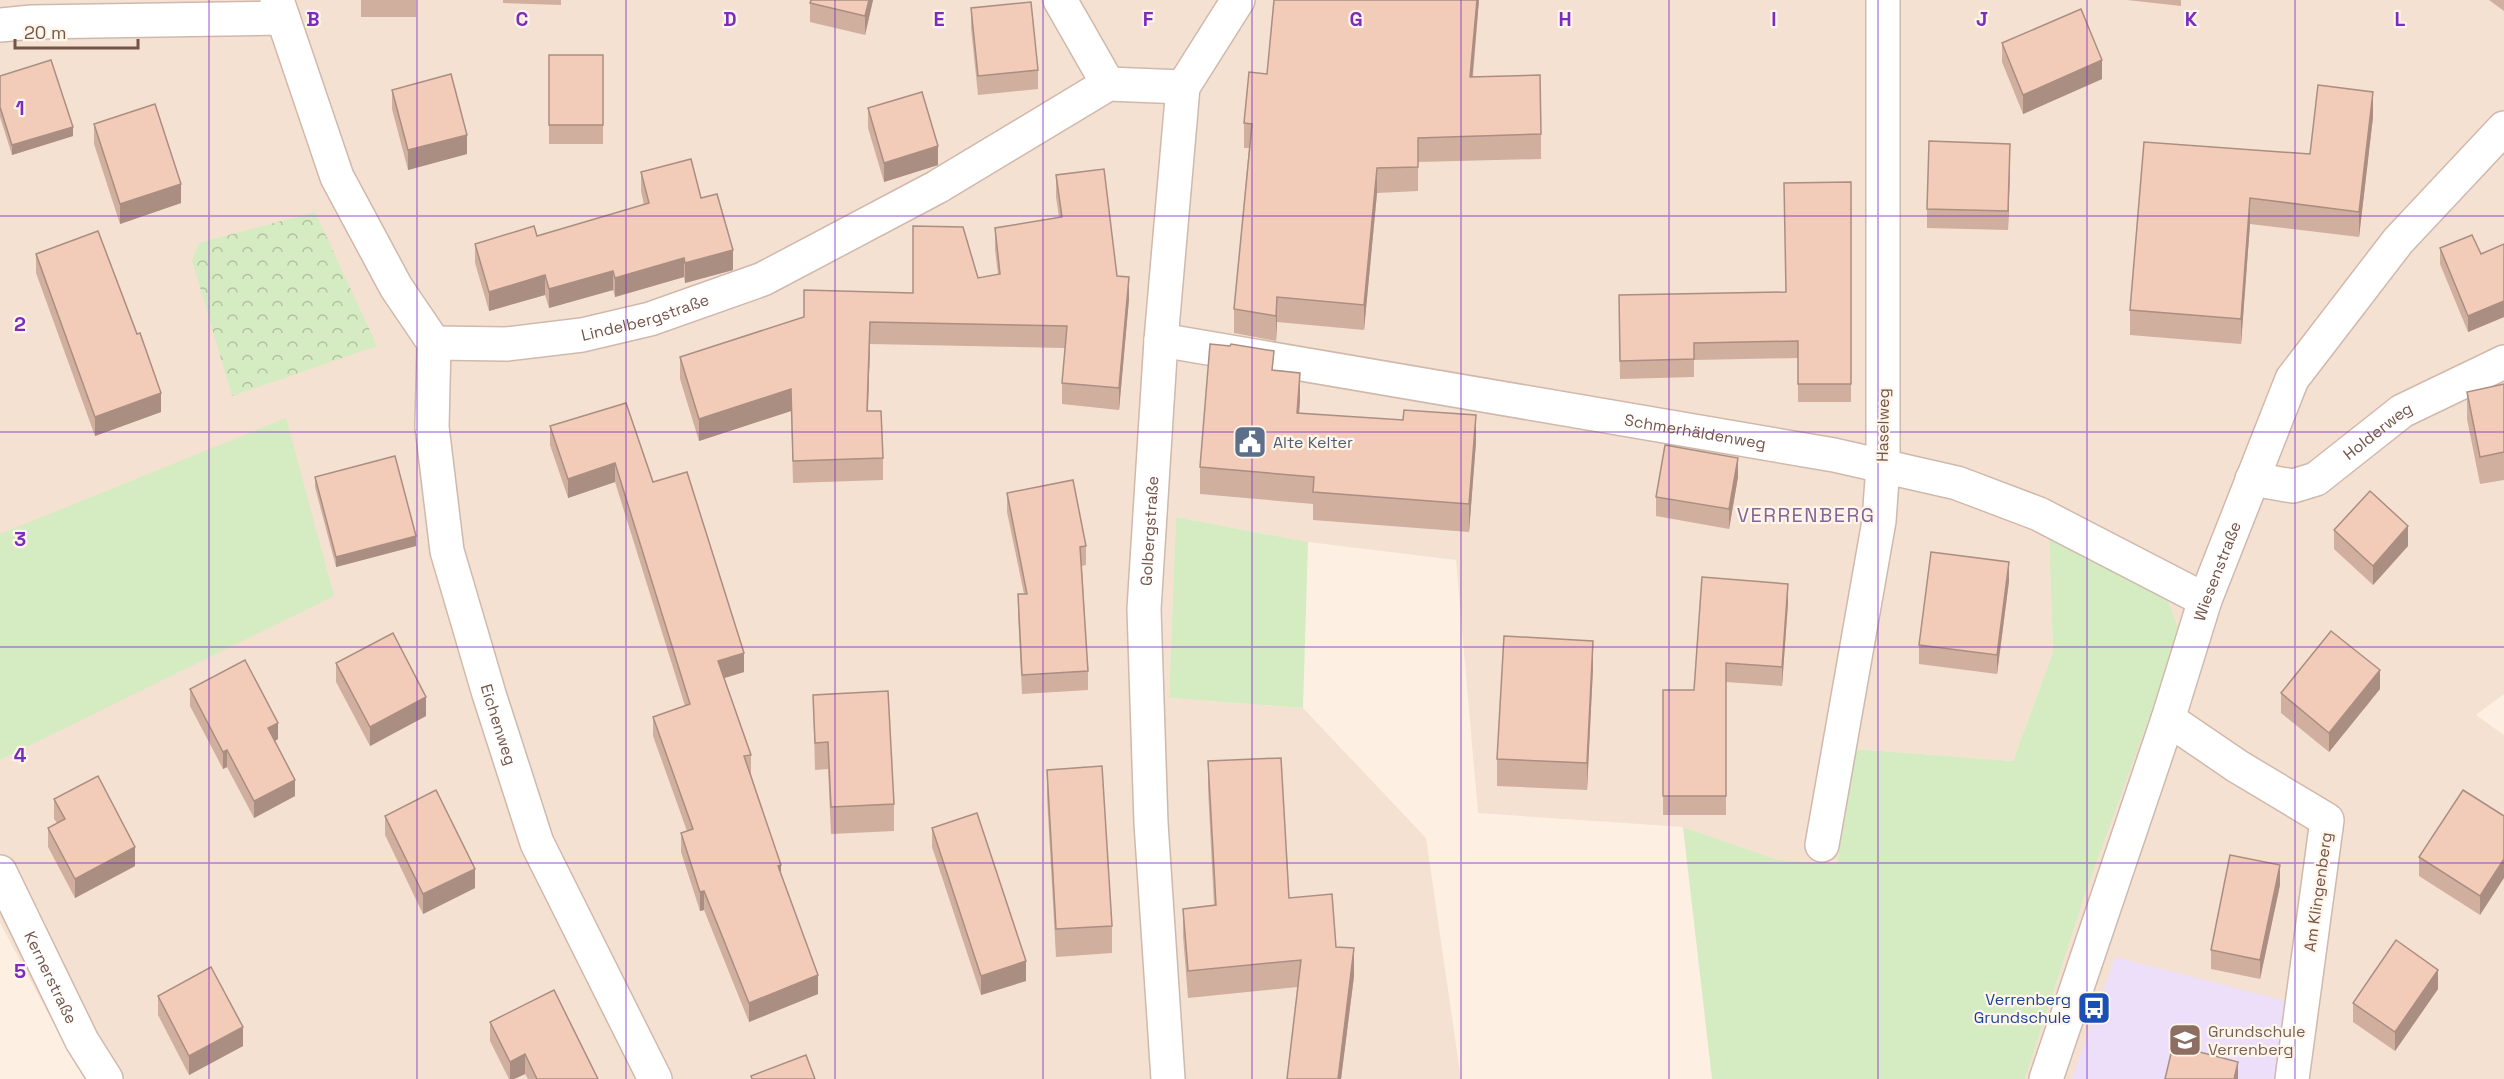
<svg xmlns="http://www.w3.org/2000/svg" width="2504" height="1079" viewBox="0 0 2504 1079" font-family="'Space Grotesk',sans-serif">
	<defs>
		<pattern id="forest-crowns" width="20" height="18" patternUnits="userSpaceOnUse" patternTransform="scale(1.5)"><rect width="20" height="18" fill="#d5ebc1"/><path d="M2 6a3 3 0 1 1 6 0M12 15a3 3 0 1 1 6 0" fill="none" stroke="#b1c19f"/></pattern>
	</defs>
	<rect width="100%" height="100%" fill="#fdf0e2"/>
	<polygon fill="#f5e1d1" points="0,0 2504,0 2504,694 2476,715 2504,735 2504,1079 2025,1079 2091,877 2049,538 2053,652 2013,761 1855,749 1837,864 1777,861 1683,827 1478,813 1456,560 1308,542 1176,517 1169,698 1303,708 1426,838 1461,1079 88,1079 58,1032 0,923"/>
	<polygon fill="#eddff9" points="2115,957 2290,1002 2279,1079 2072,1079"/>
	<g fill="#d5ebc1">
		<polygon points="286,418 334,596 0,760 0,534"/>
		<polygon points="1176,517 1308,542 1303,708 1169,698"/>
		<polygon points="2049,537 2166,597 2180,633 2091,877 2025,1079 1712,1079 1683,827 1777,860 1837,864 1855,749 2013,761 2053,652"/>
	</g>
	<polygon fill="url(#forest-crowns)" points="315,212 377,346 232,396 192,260 199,243"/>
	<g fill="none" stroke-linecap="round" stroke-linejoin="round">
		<g stroke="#d0b9ac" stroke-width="36">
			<g id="minor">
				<polyline points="277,0 337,177 396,287 434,343"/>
				<polyline points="1060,0 1108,84"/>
				<polyline points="0,25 32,22 283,18"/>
				<path id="s1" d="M1161 340 1834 455 1957 483 2039 514 2205 600"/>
				<path id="s2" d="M434 343 506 344 582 335 650 319 763 279 937 187 1108 84 1183 87"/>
				<path id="s3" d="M434 343 432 427 447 551 489 694 537 843 655 1079"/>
				<path id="s4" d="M2252 479 2293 486 2316 479 2402 411 2504 362"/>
				<polyline points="2168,719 2237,766 2327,820 2292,1079"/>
				<polyline points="1822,845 1879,521 1883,466 1883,0"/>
				<path id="s5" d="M0 872 82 1041 106 1079"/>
				<path id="s6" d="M1168 1079 1151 823 1144 609 1161 340 1183 87 1238 0"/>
				<path id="s7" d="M2046 1079 2168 719 2205 600 2292 379 2398 241 2504 128"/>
			</g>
		</g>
		<use href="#minor" stroke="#fff" stroke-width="33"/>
	</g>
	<g fill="#d1af9f">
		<rect x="361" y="0" width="55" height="17"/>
		<polygon points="503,0 561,0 561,5 503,3"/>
		<polygon points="873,0 865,35 810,22 810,3"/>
		<polygon points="1274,0 1479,0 1473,77 1541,134 1541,159 1418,162 1418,191 1377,193 1364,330 1277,322 1276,341 1234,333 1234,309 1249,148 1244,148 1244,123 1267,74"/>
		<polygon points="2127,0 2181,0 2181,6"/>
		<polygon points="2489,0 2504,0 2504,11"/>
		<polygon points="971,8 1038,70 1038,89 978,95 971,28"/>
		<polygon points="2002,43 2102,79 2023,114 2002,62"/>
		<rect x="549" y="55" width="54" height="89"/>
		<polygon points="0,76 73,136 12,155 0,117"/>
		<polygon points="392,90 467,154 408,170 392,109"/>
		<polygon points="868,108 938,165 884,182 868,128"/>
		<polygon points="2373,117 2359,237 2250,224 2241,344 2130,335 2130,310 2144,142 2310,154"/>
		<polygon points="94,124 181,203 120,224 94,144"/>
		<polygon points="2010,163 2008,230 1927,228 1927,209"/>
		<polygon points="641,172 701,198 733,270 685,283 684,277 615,297 613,290 549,308 545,295 489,311 475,263 475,244 537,236 644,205 641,191"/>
		<polygon points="1056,175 1117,276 1129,299 1119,410 1062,404 1062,383 1065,348 870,344 868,411 883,458 883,480 793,483 791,411 699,441 680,379 680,357 913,293 998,274 995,250 995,228 1059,217 1056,197"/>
		<polygon points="1851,182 1851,402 1798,402 1798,358 1694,360 1694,377 1620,379 1619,295 1785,292"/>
		<polygon points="2504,244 2504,317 2468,332 2440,264 2440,248 2481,254"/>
		<polygon points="36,254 161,412 95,436 36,273"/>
		<polygon points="1274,371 1300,400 1299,413 1476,442 1469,532 1313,520 1313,504 1200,494 1200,467"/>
		<polygon points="2504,384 2504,480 2480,484 2467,419 2467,392"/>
		<polygon points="550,426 653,482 744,672 724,678 751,755 751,774 818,994 749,1022 704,910 700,911 681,852 681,833 687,831 653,736 653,717 685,706 615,482 568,498 550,445"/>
		<polygon points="315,477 416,546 336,567 315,487"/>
		<polygon points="1738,477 1729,529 1656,516 1656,497"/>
		<polygon points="1007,493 1086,546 1086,565 1082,566 1088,671 1088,690 1022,694 1018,614 1018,594 1024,594 1007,512"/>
		<polygon points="2334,530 2408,546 2373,585 2334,549"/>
		<polygon points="2009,581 1997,674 1919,664 1919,645"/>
		<polygon points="1788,603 1782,686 1726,682 1726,815 1663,815 1663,690 1694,690"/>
		<polygon points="336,663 426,716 370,746 336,682"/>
		<polygon points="1593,668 1587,790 1497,786 1497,759"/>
		<polygon points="190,689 278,739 275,741 295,796 254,818 227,767 223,769 190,706"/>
		<polygon points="2380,689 2329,752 2281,713 2281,693"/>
		<polygon points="813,695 894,804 894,831 831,834 828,769 815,770"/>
		<polygon points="1208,761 1289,898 1336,947 1354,976 1341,1079 1287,1079 1298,987 1188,998 1183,936 1183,909 1214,906 1208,789"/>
		<polygon points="1047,770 1112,926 1112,953 1056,957 1047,797"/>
		<polygon points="54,799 135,866 75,898 48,847 48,828 57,823 54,819"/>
		<polygon points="385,816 475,888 423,914 385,835"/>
		<polygon points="2504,816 2480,915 2419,876 2419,857"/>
		<polygon points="932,828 1026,981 981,995 932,847"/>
		<polygon points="2280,885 2260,979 2211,969 2211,950"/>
		<polygon points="2438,989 2395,1051 2353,1022 2353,1003"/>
		<polygon points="158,996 243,1046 189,1075 158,1015"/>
		<polygon points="490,1022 598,1079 528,1079 525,1074 514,1079 509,1079 490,1041"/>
	</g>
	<g fill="#aa8e82">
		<polygon points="869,0 873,0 865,35 865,16"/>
		<polygon points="1477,0 1479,0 1470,102 1470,77"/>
		<polygon points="2102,60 2102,79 2023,114 2023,95"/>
		<polygon points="2373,92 2373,117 2359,237 2359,212"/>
		<polygon points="73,127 73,136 12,155 12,145"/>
		<polygon points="467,135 467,154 408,170 408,150"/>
		<polygon points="2010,144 2010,163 2008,230 2008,211"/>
		<polygon points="938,146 938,165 884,182 884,163"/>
		<polygon points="1377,168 1377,193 1364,330 1364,305"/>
		<polygon points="181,184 181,203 120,224 120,204"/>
		<polygon points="2250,198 2250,224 2241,344 2241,319"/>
		<polygon points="733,250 733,270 685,283 685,263"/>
		<polygon points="684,258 684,277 615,297 615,278"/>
		<polygon points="613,271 613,290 549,308 549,289"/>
		<polygon points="545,275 545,295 489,311 489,292"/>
		<polygon points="1129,277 1129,299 1119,410 1119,388"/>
		<polygon points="1277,297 1277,322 1276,341 1276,316"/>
		<polygon points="2504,301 2504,317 2468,332 2468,316"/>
		<polygon points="870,322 870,344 867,433 867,411"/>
		<polygon points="1300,373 1300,400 1297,440 1297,413"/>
		<polygon points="791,389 791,411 699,441 699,419"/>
		<polygon points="161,393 161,412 95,436 95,417"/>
		<polygon points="1476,415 1476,442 1469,532 1469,504"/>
		<polygon points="1738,458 1738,477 1729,529 1729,509"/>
		<polygon points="615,463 615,482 568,498 568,479"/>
		<polygon points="2408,526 2408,546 2373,585 2373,566"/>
		<polygon points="416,536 416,546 336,567 336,557"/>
		<polygon points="2009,562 2009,581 1997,674 1997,655"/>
		<polygon points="1788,584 1788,603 1782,686 1782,667"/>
		<polygon points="1593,641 1593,668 1587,790 1587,763"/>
		<polygon points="744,653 744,672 718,680 718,661"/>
		<polygon points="2380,670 2380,689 2329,752 2329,733"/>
		<polygon points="426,697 426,716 370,746 370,727"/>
		<polygon points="278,723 278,739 268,745 268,728"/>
		<polygon points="227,750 227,767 223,769 223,752"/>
		<polygon points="295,780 295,796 254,818 254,801"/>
		<polygon points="135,847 135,866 75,898 75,879"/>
		<polygon points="2504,859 2504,878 2480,915 2480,896"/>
		<polygon points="781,865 781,884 778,866"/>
		<polygon points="2280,865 2280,885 2260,979 2260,960"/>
		<polygon points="475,869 475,888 423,914 423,894"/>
		<polygon points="704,891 704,910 700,911 700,892"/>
		<polygon points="1354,948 1354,976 1341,1079 1338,1079"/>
		<polygon points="1026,961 1026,981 981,995 981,976"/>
		<polygon points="2438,970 2438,989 2395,1051 2395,1032"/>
		<polygon points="818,975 818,994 749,1022 749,1003"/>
		<polygon points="243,1027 243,1046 189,1075 189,1056"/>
		<polygon points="525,1054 525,1074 514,1079 510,1079 510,1062"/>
		<polygon points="2238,1062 2238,1079 2234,1079"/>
	</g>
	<g fill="#f3cbb9" stroke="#aa8e82" stroke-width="1.5">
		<polygon points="811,0 869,0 865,16 810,3"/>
		<polygon points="1274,0 1477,0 1470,77 1540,75 1541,134 1418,138 1418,167 1377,168 1364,305 1277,297 1276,316 1234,309 1252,124 1244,123 1249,72 1267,74"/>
		<polygon points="1031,2 1038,70 978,76 971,8"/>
		<polygon points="2081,9 2102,60 2023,95 2002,43"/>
		<rect x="549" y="55" width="54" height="70"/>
		<polygon points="51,60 73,127 12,145 0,107 0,76"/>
		<polygon points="451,74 467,135 408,150 392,90"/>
		<polygon points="2318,85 2373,92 2359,212 2250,198 2241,319 2130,310 2144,142 2310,154"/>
		<polygon points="922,92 938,146 884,163 868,108"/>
		<polygon points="155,104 181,184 120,204 94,124"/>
		<polygon points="1929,141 2010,144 2008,211 1927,209"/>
		<polygon points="691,159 701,198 717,194 733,250 685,263 684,258 615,278 613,271 549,289 545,275 489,292 475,244 534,226 537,236 649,203 641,172"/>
		<polygon points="1104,169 1117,276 1129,277 1119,388 1062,383 1067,326 870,322 867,411 881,411 883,458 793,461 791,389 699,419 680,357 804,317 804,290 913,293 913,226 963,227 978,278 1000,274 995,228 1062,217 1056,175"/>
		<polygon points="1851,182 1851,384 1798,384 1798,341 1694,343 1694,359 1620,361 1619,295 1786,292 1784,183"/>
		<polygon points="98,231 137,334 140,333 161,393 95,417 36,254"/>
		<polygon points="2472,235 2481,254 2504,244 2504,301 2468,316 2440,248"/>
		<polygon points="1210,344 1230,346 1231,344 1274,351 1272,370 1300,373 1297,413 1403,420 1404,410 1476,415 1469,504 1313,492 1314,477 1200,467"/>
		<polygon points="2504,384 2504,452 2480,457 2467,392"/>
		<polygon points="626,403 653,482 687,472 744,653 718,661 751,755 744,756 781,865 778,866 818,975 749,1003 704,891 700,892 681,833 693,829 653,717 690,704 615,463 568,479 550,426"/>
		<polygon points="1665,445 1738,458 1729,509 1656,497"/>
		<polygon points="395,456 416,536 336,557 315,477"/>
		<polygon points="1073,480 1086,546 1080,547 1088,671 1022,675 1018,594 1027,594 1007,493"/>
		<polygon points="2370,491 2408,526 2373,566 2334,530"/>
		<polygon points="1931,552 2009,562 1997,655 1919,645"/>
		<polygon points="1702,577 1788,584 1782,667 1726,663 1726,796 1663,796 1663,690 1694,690"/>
		<polygon points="2331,631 2380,670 2329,733 2281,693"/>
		<polygon points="393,633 426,697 370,727 336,663"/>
		<polygon points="1504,636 1593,641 1587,763 1497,759"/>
		<polygon points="245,660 278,723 268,728 295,780 254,801 227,750 223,752 190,689"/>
		<polygon points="888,691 894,804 831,807 828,742 815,743 813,695"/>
		<polygon points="1281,758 1289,898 1332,894 1336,947 1354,948 1338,1079 1287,1079 1301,960 1188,971 1183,909 1216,905 1208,761"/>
		<polygon points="1102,766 1112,926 1056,929 1047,770"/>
		<polygon points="98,776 135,847 75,879 48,828 65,819 54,799"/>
		<polygon points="436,790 475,869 423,894 385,816"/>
		<polygon points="2463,790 2504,816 2504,859 2480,896 2419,857"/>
		<polygon points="977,813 1026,961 981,976 932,828"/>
		<polygon points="2230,855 2280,865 2260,960 2211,950"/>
		<polygon points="2396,940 2438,970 2395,1032 2353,1003"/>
		<polygon points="211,967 243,1027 189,1056 158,996"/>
		<polygon points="554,990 598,1079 537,1079 525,1054 510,1062 490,1022"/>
		<polygon points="2173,1045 2238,1062 2234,1079 2165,1079"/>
		<polygon points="806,1055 815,1079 752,1079 751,1076"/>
	</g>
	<path fill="none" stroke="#7b2cbf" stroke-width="1.5" stroke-opacity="0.55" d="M209 0V1079M417 0V1079M626 0V1079M835 0V1079M1043 0V1079M1252 0V1079M1461 0V1079M1669 0V1079M1878 0V1079M2087 0V1079M2295 0V1079M0 216H2504M0 432H2504M0 647H2504M0 863H2504"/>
	<defs>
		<g id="civic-square" transform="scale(1.725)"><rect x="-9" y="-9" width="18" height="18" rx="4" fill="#5c6f8a" stroke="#fff5e9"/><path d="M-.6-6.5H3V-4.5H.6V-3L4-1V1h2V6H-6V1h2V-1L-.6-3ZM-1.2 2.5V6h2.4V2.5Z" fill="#fff"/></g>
		<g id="bus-square" transform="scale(1.725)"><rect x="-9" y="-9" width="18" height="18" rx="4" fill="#1a4fb4" stroke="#fff5e9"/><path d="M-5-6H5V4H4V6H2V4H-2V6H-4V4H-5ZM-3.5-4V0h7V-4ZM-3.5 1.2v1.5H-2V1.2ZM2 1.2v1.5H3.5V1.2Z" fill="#fff"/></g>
		<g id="school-square" transform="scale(1.725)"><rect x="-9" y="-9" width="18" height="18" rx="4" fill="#8d6e63" stroke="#fff5e9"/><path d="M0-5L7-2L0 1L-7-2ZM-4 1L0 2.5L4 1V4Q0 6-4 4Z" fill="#fff"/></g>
	</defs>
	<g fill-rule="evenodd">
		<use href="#civic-square" x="1250" y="442"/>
		<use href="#bus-square" x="2094" y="1008"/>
		<use href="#school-square" x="2185" y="1040"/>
	</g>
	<g text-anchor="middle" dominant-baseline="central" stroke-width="4.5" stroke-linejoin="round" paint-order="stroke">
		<g font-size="16" fill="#755448" stroke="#fff5e9">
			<text stroke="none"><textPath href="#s2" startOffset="214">Lindelbergstraße</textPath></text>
			<text transform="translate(1883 425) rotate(-89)">Haselweg</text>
			<text stroke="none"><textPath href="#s1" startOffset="542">Schmerhäldenweg</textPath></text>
			<text stroke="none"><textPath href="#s4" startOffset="144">Holderweg</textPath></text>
			<text stroke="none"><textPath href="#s6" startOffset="549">Golbergstraße</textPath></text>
			<text stroke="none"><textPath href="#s7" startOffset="536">Wiesenstraße</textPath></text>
			<text stroke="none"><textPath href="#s3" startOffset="390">Eichenweg</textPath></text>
			<text transform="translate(2318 892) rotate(-82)">Am Klingenberg</text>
			<text stroke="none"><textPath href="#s5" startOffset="117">Kernerstraße</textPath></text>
		</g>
		<g font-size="16" fill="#4e5e75" stroke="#fff5e9" text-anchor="start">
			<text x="1273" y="442">Alte Kelter</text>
		</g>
		<g font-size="16" fill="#164399" stroke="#fff5e9" text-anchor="end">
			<text x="2071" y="999">Verrenberg<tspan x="2071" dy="18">Grundschule</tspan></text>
		</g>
		<g font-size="16" fill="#785e54" stroke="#fff5e9" text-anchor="start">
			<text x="2208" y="1031">Grundschule<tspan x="2208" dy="18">Verrenberg</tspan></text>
		</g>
		<g font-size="20" letter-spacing="1.5" fill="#826399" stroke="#fff5e9">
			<text x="1806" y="515">VERRENBERG</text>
		</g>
	</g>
	<g font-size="20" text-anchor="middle" font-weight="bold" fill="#7b2cbf" stroke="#fff5e9" stroke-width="4.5" stroke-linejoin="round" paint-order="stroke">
		<text x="313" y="26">B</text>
		<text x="522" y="26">C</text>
		<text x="730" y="26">D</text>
		<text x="939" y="26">E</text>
		<text x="1148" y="26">F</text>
		<text x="1356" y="26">G</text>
		<text x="1565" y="26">H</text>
		<text x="1774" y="26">I</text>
		<text x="1982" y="26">J</text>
		<text x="2191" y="26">K</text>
		<text x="2400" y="26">L</text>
		<text x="20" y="115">1</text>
		<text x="20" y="331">2</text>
		<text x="20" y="546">3</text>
		<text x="20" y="762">4</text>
		<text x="20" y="978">5</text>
	</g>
	<path d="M15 39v9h123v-9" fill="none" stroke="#755448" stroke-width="3"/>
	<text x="24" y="39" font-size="18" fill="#755448" stroke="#fff5e9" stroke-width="4.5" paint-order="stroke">20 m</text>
</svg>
